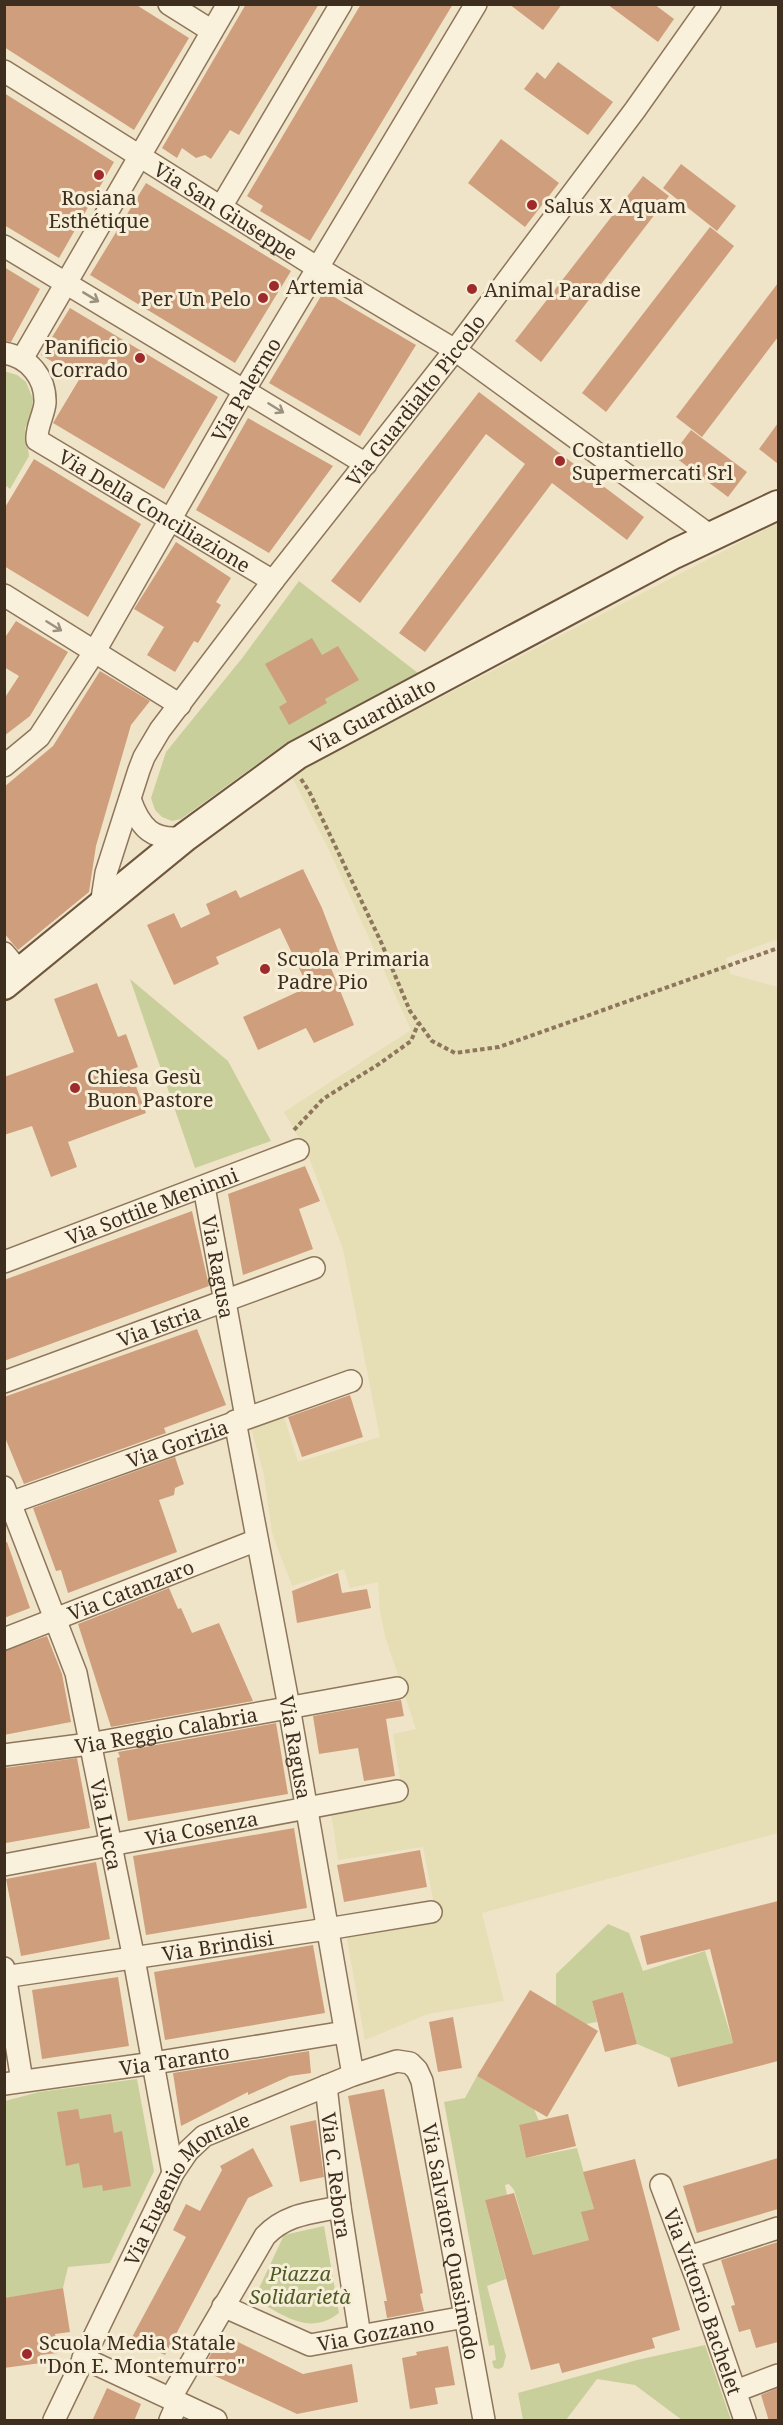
<svg xmlns="http://www.w3.org/2000/svg" width="783" height="2425" viewBox="0 0 783 2425" font-family="'Noto Serif',serif">
	<rect width="100%" height="100%" fill="#f0e4c8"/>
	<polygon fill="#e6deb5" points="778,523 778,939 726,958 730,974 778,987 778,1833 482,1913 504,2001 428,2014 365,2040 346,1934 437,1920 423,1847 338,1860 331,1812 402,1790 393,1734 416,1729 385,1636 380,1611 378,1582 350,1588 344,1569 292,1586 272,1533 264,1475 251,1428 284,1417 298,1462 380,1437 343,1249 307,1152 284,1112 411,1030 329,850 291,775"/>
	<g fill="#c9cf9b">
		<polygon points="4,371 17,375 26,382 33,399 31,418 25,428 29,456 10,489 5,485"/>
		<polygon points="299,581 418,673 286,743 181,819 172,821 162,817 155,810 151,798 166,752 243,657"/>
		<polygon points="130,979 228,1061 271,1141 195,1168"/>
		<polygon points="608,1924 629,1933 643,1971 705,1951 733,2043 670,2058 637,2044 623,1992 592,2001 597,2022 586,2024 556,2006 556,1974"/>
		<polygon points="477,2076 534,2109 539,2121 519,2126 526,2158 577,2148 594,2209 589,2240 533,2255 514,2190 509,2184 505,2185 507,2195 485,2200 506,2279 487,2286 506,2356 503,2367 499,2369 494,2368 492,2361 496,2360 494,2345 489,2346 444,2102 465,2098"/>
		<polygon points="137,2079 154,2171 110,2263 68,2267 63,2288 5,2298 5,2101 39,2092"/>
		<path d="M324 2226 339 2313C309 2337 282 2314 254 2299L284 2235Z"/>
		<polygon points="705,2345 731,2420 682,2420 635,2385 597,2379 566,2420 523,2420 518,2393 637,2360"/>
	</g>
	<g fill="#cf9f7d">
		<polygon points="4,4 135,4 189,38 134,130 4,47"/>
		<polygon points="246,4 319,4 239,135 230,130 211,159 205,155 196,158 182,148 177,158 162,148"/>
		<polygon points="361,4 453,4 310,241 260,211 263,206 247,196"/>
		<polygon points="509,4 562,4 543,30"/>
		<polygon points="607,4 654,4 674,19 658,42"/>
		<polygon points="558,62 613,102 588,135 524,89 537,72 545,79"/>
		<polygon points="4,93 114,162 59,258 4,225"/>
		<polygon points="501,139 559,183 525,227 468,183"/>
		<polygon points="681,164 736,206 717,231 663,188"/>
		<polygon points="643,176 669,196 541,362 515,341"/>
		<polygon points="146,183 291,271 235,363 90,275"/>
		<polygon points="710,227 734,246 606,412 582,393"/>
		<polygon points="4,267 40,289 11,342 4,341"/>
		<polygon points="778,283 778,337 702,437 676,417"/>
		<polygon points="324,291 416,345 360,436 269,383"/>
		<polygon points="70,308 218,397 164,489 53,423 80,378 41,355"/>
		<polygon points="479,392 644,517 627,540 552,483 425,652 399,633 525,464 486,434 360,603 331,581"/>
		<polygon points="248,418 333,466 269,553 196,510"/>
		<polygon points="778,423 778,464 759,449"/>
		<polygon points="691,430 747,472 728,497 672,455"/>
		<polygon points="34,459 141,524 88,617 4,566 4,509"/>
		<polygon points="176,542 231,578 216,602 221,605 198,643 194,641 175,672 147,655 164,627 134,609"/>
		<polygon points="16,621 68,652 30,716 4,736 4,699 19,676 4,667 4,639"/>
		<polygon points="312,638 322,655 338,646 359,680 325,699 327,703 289,725 279,707 287,702 265,664"/>
		<polygon points="100,671 150,701 131,725 96,846 89,892 18,950 4,933 4,787 53,746"/>
		<polygon points="303,869 322,908 341,958 329,963 354,1025 314,1043 306,1028 258,1050 243,1017 308,987 280,928 216,957 219,964 174,985 147,925 174,913 181,928 210,914 206,904 236,890 240,898"/>
		<polygon points="97,983 118,1037 126,1034 138,1067 130,1070 146,1113 68,1142 77,1167 51,1177 32,1126 4,1135 4,1077 74,1052 54,999"/>
		<polygon points="305,1166 320,1201 299,1209 313,1249 243,1275 228,1194"/>
		<polygon points="192,1211 209,1286 4,1361 4,1280"/>
		<polygon points="197,1329 226,1405 164,1428 166,1433 24,1484 4,1435 4,1397"/>
		<polygon points="350,1395 363,1437 302,1457 288,1417"/>
		<polygon points="175,1457 184,1484 175,1488 174,1495 159,1500 177,1552 68,1593 61,1570 56,1571 33,1508"/>
		<polygon points="4,1542 7,1542 30,1608 4,1618"/>
		<polygon points="338,1573 342,1593 367,1589 371,1608 297,1623 292,1591"/>
		<polygon points="169,1588 178,1609 181,1608 192,1633 219,1623 253,1701 111,1727 78,1624"/>
		<polygon points="47,1636 62,1674 71,1722 4,1735 4,1651"/>
		<polygon points="401,1700 404,1716 386,1719 395,1776 364,1781 358,1748 319,1754 313,1716"/>
		<polygon points="276,1723 288,1794 128,1821 117,1758 120,1757 118,1752"/>
		<polygon points="77,1758 90,1828 6,1843 4,1768"/>
		<polygon points="294,1828 307,1908 146,1935 133,1856"/>
		<polygon points="420,1850 427,1887 344,1902 337,1865"/>
		<polygon points="96,1862 110,1939 21,1956 6,1879"/>
		<polygon points="778,1901 778,2061 678,2087 670,2058 733,2043 710,1949 647,1965 640,1936"/>
		<polygon points="313,1945 325,2013 165,2040 154,1972"/>
		<polygon points="118,1977 129,2046 42,2059 32,1990"/>
		<polygon points="530,1990 598,2031 547,2117 477,2076"/>
		<polygon points="623,1992 637,2044 605,2052 592,2001"/>
		<polygon points="453,2017 462,2068 438,2072 429,2022"/>
		<polygon points="309,2051 311,2073 290,2076 248,2095 248,2092 181,2126 173,2073"/>
		<polygon points="384,2089 423,2293 420,2294 424,2311 387,2318 384,2301 387,2301 348,2096"/>
		<polygon points="78,2109 80,2119 111,2114 114,2133 122,2131 131,2186 103,2191 102,2185 83,2188 79,2163 66,2166 57,2112"/>
		<polygon points="568,2114 576,2146 526,2158 519,2125"/>
		<polygon points="316,2120 324,2177 300,2182 290,2126"/>
		<polygon points="253,2148 273,2186 248,2198 165,2355 131,2339 186,2237 173,2230 186,2204 200,2211 222,2170 220,2166"/>
		<polygon points="778,2158 778,2209 697,2233 683,2186"/>
		<polygon points="635,2159 680,2330 652,2338 655,2348 562,2373 559,2363 531,2370 485,2200 514,2193 533,2255 589,2240 581,2212 594,2209 583,2172"/>
		<polygon points="778,2242 778,2342 756,2348 750,2329 739,2332 731,2306 735,2305 721,2260"/>
		<polygon points="63,2288 70,2332 55,2334 58,2353 40,2355 41,2363 4,2368 4,2298"/>
		<polygon points="220,2338 234,2344 236,2341 303,2374 352,2364 358,2402 297,2414 202,2370"/>
		<polygon points="448,2346 455,2385 435,2388 438,2404 410,2409 402,2358 417,2355 416,2352"/>
		<polygon points="107,2388 141,2404 134,2421 92,2421"/>
		<polygon points="778,2388 778,2421 769,2421 761,2395"/>
	</g>
	<g fill="none" stroke-linecap="round" stroke-linejoin="round">
		<g stroke="#8d765c" stroke-width="24">
			<g id="street">
				<polyline points="169,4 212,31"/>
				<path id="s1" d="M4 71 318 268 455 350 712 537"/>
				<polyline points="221,207 341,4"/>
				<polyline points="4,246 366,464"/>
				<path id="s2" d="M4 353C29 357 46 378 45 403 44 415 36 427 37 440L273 581"/>
				<polyline points="22,359 228,4"/>
				<polyline points="4,595 180,705"/>
				<path id="s3" d="M4 766 39 737 95 651 245 389 476 4"/>
				<path d="M130 799C140 828 153 842 185 837"/>
				<path id="s4" d="M101 905 106 873 139 770 144 757 160 730 273 581 455 350 635 110 710 4"/>
				<polyline points="4,953 20,972"/>
				<path id="s5" d="M204 1187 246 1417"/>
				<path id="s6" d="M4 1262 298 1150"/>
				<path id="s7" d="M4 1382 314 1268"/>
				<path id="s8" d="M235 1421 289 1707 353 2075"/>
				<path id="s9" d="M4 1487 76 1673 134 1959 173 2173"/>
				<path id="s10" d="M4 1505 351 1381"/>
				<path id="s11" d="M4 1639 257 1540"/>
				<path id="s12" d="M4 1755 89 1744 397 1688"/>
				<path id="s13" d="M4 1865 397 1791"/>
				<polyline points="4,1968 22,2081"/>
				<path id="s14" d="M4 1977 327 1929 431 1912"/>
				<path id="s15" d="M4 2084 154 2063 345 2032"/>
				<path id="s16" d="M326 2086 340 2207 360 2336"/>
				<path id="s17" d="M661 2185 697 2280 745 2420"/>
				<polyline points="689,2257 778,2228"/>
				<path id="s18" d="M223 2306 310 2345 465 2317"/>
				<polyline points="83,2358 216,2420"/>
				<polyline points="736,2391 778,2375"/>
				<path d="M170 2399 265 2236C286 2214 311 2213 340 2207"/>
				<path id="s19" d="M54 2420 173 2173 188 2151 204 2136 353 2075 397 2061 410 2063 417 2070 422 2081 484 2420"/>
				<polyline points="170,2420 178,2402"/>
			</g>
		</g>
		<g stroke="#6f573f" stroke-width="32">
			<g id="secondary">
				<path id="s20" d="M4 985 185 837 297 755 674 554 778 505"/>
			</g>
		</g>
		<g stroke="#8d765c" stroke-width="4" stroke-dasharray="4.5 3" stroke-linecap="butt">
			<polyline points="301,779 309,791 381,942 410,1011 432,1041 455,1053 499,1047 778,948"/>
			<polyline points="294,1130 323,1099 379,1064 411,1041 418,1024"/>
		</g>
		<use href="#street" stroke="#faf1dc" stroke-width="21"/>
		<use href="#secondary" stroke="#faf1dc" stroke-width="28"/>
	</g>
	<defs><path id="oneway-shaft" d="M-6 0H5M1.5-3L5.5 0L1.5 3" fill="none" stroke-width="1.6" stroke-linecap="round" stroke-linejoin="round" transform="scale(1.5)"/></defs>
	<g stroke="#9c907e">
		<use href="#oneway-shaft" transform="translate(91 297) rotate(31)"/>
		<use href="#oneway-shaft" transform="translate(276 408) rotate(32)"/>
		<use href="#oneway-shaft" transform="translate(54 626) rotate(32)"/>
	</g>
	<g fill="#9e2a2b" stroke="#f7eed8" stroke-width="2">
		<circle cx="99" cy="175" r="6"/>
		<circle cx="532" cy="205" r="6"/>
		<circle cx="274" cy="286" r="6"/>
		<circle cx="472" cy="289" r="6"/>
		<circle cx="263" cy="298" r="6"/>
		<circle cx="140" cy="358" r="6"/>
		<circle cx="560" cy="461" r="6"/>
		<circle cx="265" cy="969" r="6"/>
		<circle cx="75" cy="1088" r="6"/>
		<circle cx="27" cy="2354" r="6"/>
	</g>
	<g text-anchor="middle" dominant-baseline="central" stroke-width="6" stroke-linejoin="round" paint-order="stroke">
		<g font-size="20" fill="#3d2e20" stroke="#f7eed8" text-anchor="start">
			<text x="99" y="197" text-anchor="middle">Rosiana<tspan x="99" dy="23">Esthétique</tspan></text>
			<text x="544" y="205">Salus X Aquam</text>
			<text x="286" y="286">Artemia</text>
			<text x="484" y="289">Animal Paradise</text>
			<text x="251" y="298" text-anchor="end">Per Un Pelo</text>
			<text x="128" y="346" text-anchor="end">Panificio<tspan x="128" dy="23">Corrado</tspan></text>
			<text x="572" y="449">Costantiello<tspan x="572" dy="23">Supermercati Srl</tspan></text>
			<text x="277" y="958">Scuola Primaria<tspan x="277" dy="23">Padre Pio</tspan></text>
			<text x="87" y="1076">Chiesa Gesù<tspan x="87" dy="23">Buon Pastore</tspan></text>
			<text x="39" y="2342">Scuola Media Statale<tspan x="39" dy="23">"Don E. Montemurro"</tspan></text>
		</g>
		<g font-size="20" fill="#3d2e20" stroke="#f7eed8">
			<text stroke="none"><textPath href="#s1" startOffset="262">Via San Giuseppe</textPath></text>
			<text stroke="none"><textPath href="#s3" startOffset="450">Via Palermo</textPath></text>
			<text stroke="none"><textPath href="#s4" startOffset="603">Via Guardialto Piccolo</textPath></text>
			<text stroke="none"><textPath href="#s2" startOffset="246">Via Della Conciliazione</textPath></text>
			<text stroke="none"><textPath href="#s20" startOffset="458">Via Guardialto</textPath></text>
			<text stroke="none"><textPath href="#s6" startOffset="158">Via Sottile Meninni</textPath></text>
			<text stroke="none"><textPath href="#s5" startOffset="81">Via Ragusa</textPath></text>
			<text stroke="none"><textPath href="#s7" startOffset="165">Via Istria</textPath></text>
			<text stroke="none"><textPath href="#s10" startOffset="184">Via Gorizia</textPath></text>
			<text stroke="none"><textPath href="#s11" startOffset="136">Via Catanzaro</textPath></text>
			<text stroke="none"><textPath href="#s12" startOffset="164">Via Reggio Calabria</textPath></text>
			<text stroke="none"><textPath href="#s8" startOffset="332">Via Ragusa</textPath></text>
			<text stroke="none"><textPath href="#s9" startOffset="354">Via Lucca</textPath></text>
			<text stroke="none"><textPath href="#s13" startOffset="201">Via Cosenza</textPath></text>
			<text stroke="none"><textPath href="#s14" startOffset="216">Via Brindisi</textPath></text>
			<text stroke="none"><textPath href="#s15" startOffset="172">Via Taranto</textPath></text>
			<text stroke="none"><textPath href="#s16" startOffset="90">Via C. Rebora</textPath></text>
			<text stroke="none"><textPath href="#s19" startOffset="272">Via Eugenio Montale</textPath></text>
			<text stroke="none"><textPath href="#s19" startOffset="728">Via Salvatore Quasimodo</textPath></text>
			<text stroke="none"><textPath href="#s17" startOffset="124">Via Vittorio Bachelet</textPath></text>
			<text stroke="none"><textPath href="#s18" startOffset="162">Via Gozzano</textPath></text>
		</g>
		<g font-size="20" font-style="italic" fill="#4d5a26" stroke="#f7eed8">
			<text x="300" y="2273">Piazza<tspan x="300" dy="23">Solidarietà</tspan></text>
		</g>
	</g>
	<rect width="783" height="2425" fill="none" stroke="#3d2e20" stroke-width="12"/>
</svg>
